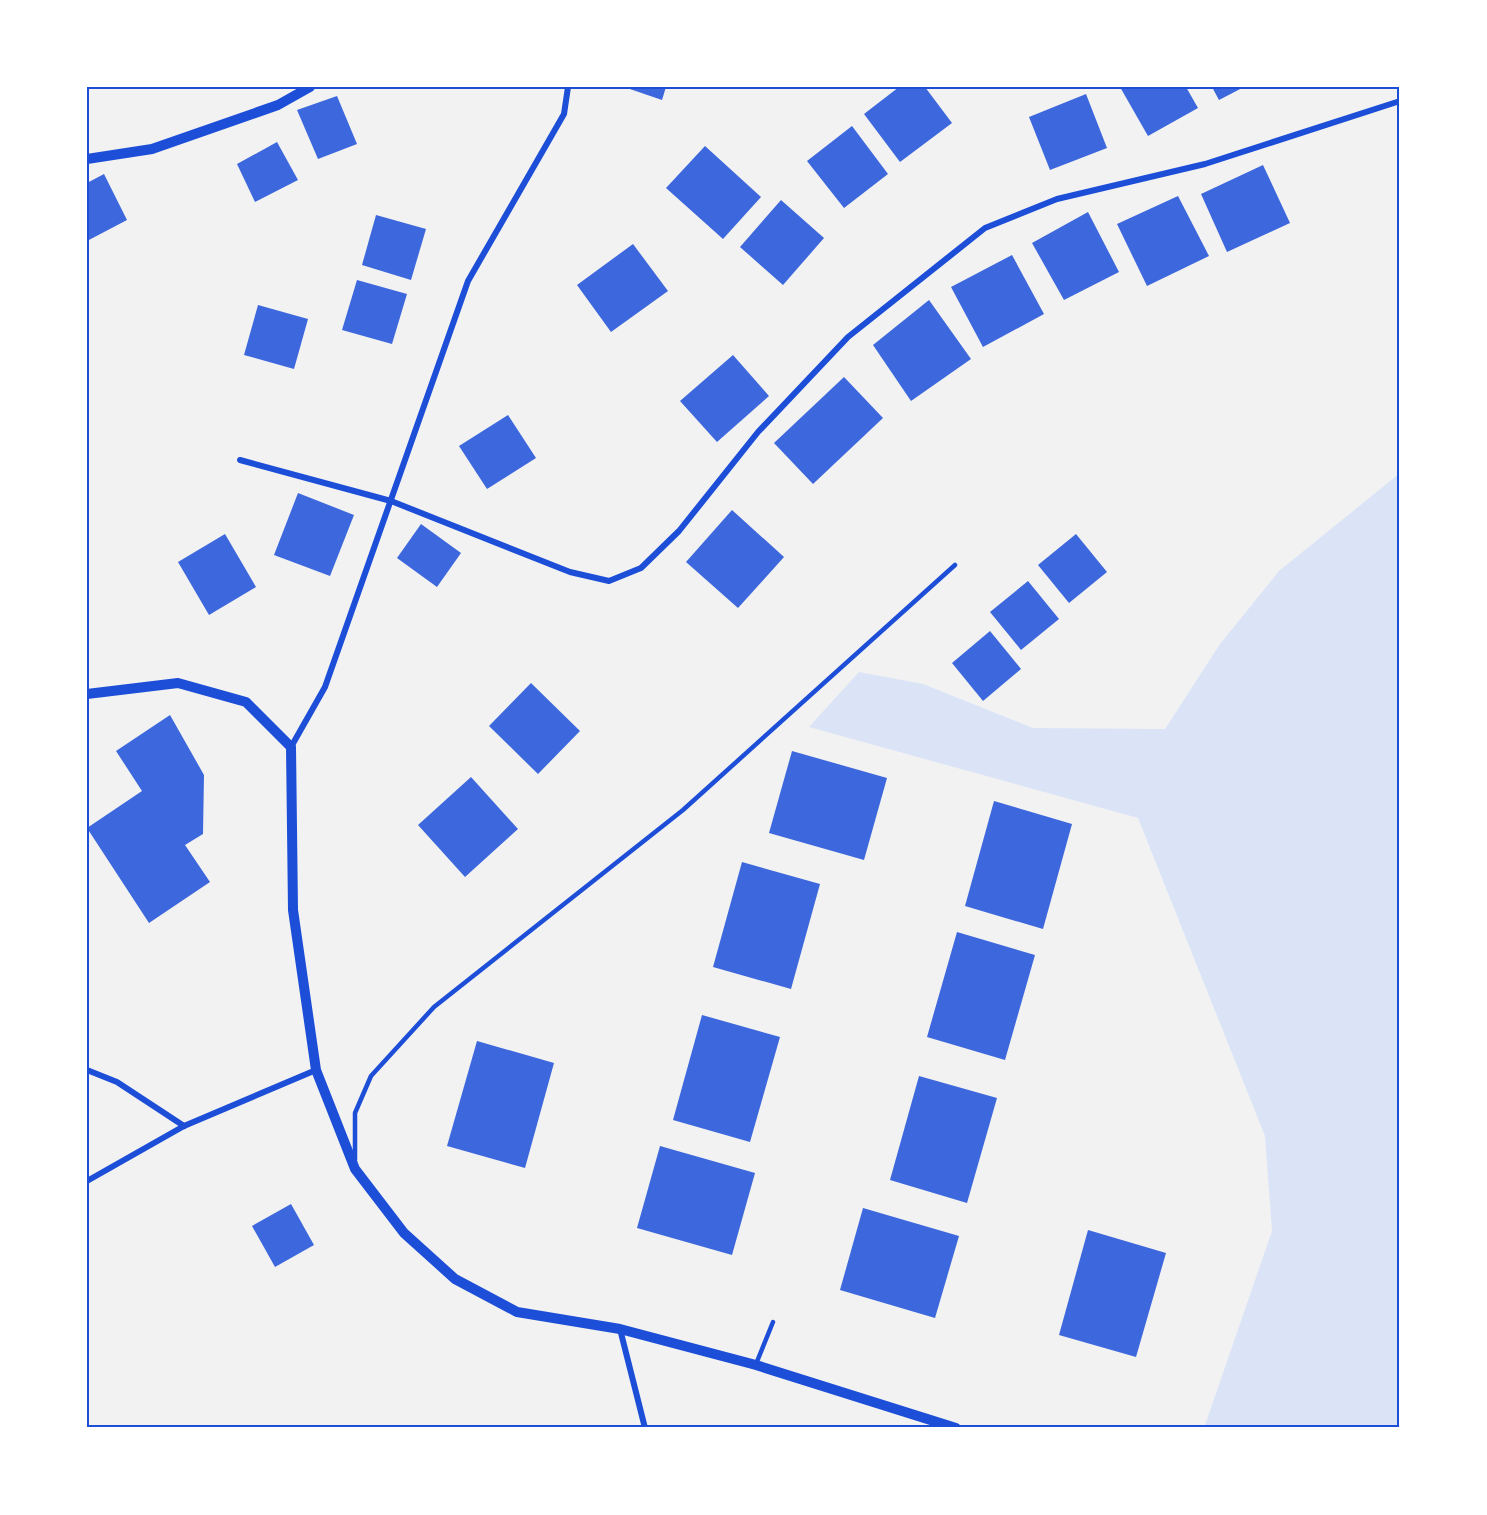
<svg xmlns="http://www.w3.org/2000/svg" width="1487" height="1515" viewBox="0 0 1487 1515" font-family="'Libre Baskerville',serif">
	<rect width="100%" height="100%" fill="#f2f2f2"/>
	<polygon fill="#dbe4f7" points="1400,473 1400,1428 1204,1428 1272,1231 1265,1136 1138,818 809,727 859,672 923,684 1033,728 1165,729 1220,644 1279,571"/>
	<g fill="#3d67dc">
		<polygon points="624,87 666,87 662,100"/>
		<polygon points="899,87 925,87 952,123 900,162 864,114"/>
		<polygon points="1120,87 1186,87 1198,108 1148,136"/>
		<polygon points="1212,87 1244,87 1219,100"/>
		<polygon points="1086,94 1107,148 1050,170 1029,117"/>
		<polygon points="337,96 357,144 318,159 297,110"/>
		<polygon points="852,126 888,174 844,208 807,161"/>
		<polygon points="277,142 298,180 255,202 237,164"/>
		<polygon points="705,146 761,197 723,239 666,188"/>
		<polygon points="1263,165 1290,223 1227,252 1201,194"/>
		<polygon points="104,174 127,220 87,241 87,183"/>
		<polygon points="1178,196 1209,256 1147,286 1117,224"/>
		<polygon points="781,200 824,238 783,285 740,247"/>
		<polygon points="1088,212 1119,272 1064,300 1032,243"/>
		<polygon points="376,215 426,229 411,280 362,265"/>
		<polygon points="633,244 668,291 611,332 577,285"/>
		<polygon points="1012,255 1044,314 983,347 951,287"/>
		<polygon points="357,280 407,294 392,344 342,330"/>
		<polygon points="929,300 971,359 911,401 873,345"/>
		<polygon points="258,305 308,319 294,369 244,355"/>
		<polygon points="733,355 769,396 717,442 680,401"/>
		<polygon points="844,377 883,418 813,484 774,443"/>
		<polygon points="508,415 536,458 487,489 459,446"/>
		<polygon points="298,493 354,515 330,576 274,555"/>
		<polygon points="732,510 784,557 738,608 686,562"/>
		<polygon points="421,524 461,553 437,587 397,558"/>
		<polygon points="225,534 256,587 209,615 178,562"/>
		<polygon points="1076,534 1107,572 1069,603 1038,565"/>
		<polygon points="1028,581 1059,619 1021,650 990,612"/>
		<polygon points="990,631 1021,669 983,701 952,663"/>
		<polygon points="531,683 580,731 538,774 489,726"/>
		<polygon points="170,715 204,775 203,834 185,845 210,882 149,923 87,828 142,791 116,751"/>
		<polygon points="792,751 887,778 864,860 769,833"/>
		<polygon points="471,777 518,829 465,877 418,825"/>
		<polygon points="994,801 1072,824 1043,929 965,906"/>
		<polygon points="742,862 820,884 791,989 713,967"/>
		<polygon points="957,932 1035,955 1005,1060 927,1037"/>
		<polygon points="702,1015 780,1037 750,1142 673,1120"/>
		<polygon points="477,1041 554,1063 525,1168 447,1146"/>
		<polygon points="919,1076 997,1098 967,1203 890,1180"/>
		<polygon points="660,1146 755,1173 732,1255 637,1228"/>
		<polygon points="291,1204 314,1245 275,1267 252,1226"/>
		<polygon points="863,1208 959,1236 935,1318 840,1290"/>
		<polygon points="1088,1230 1166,1253 1136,1357 1059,1335"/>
	</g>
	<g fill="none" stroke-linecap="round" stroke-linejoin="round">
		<g stroke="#1d4ed8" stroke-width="4.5">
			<polyline points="355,1160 355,1113 371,1076 434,1007 683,810 955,565"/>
			<polyline points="756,1364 773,1322"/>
		</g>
		<g stroke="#1d4ed8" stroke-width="6">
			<polyline points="240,460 391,501 570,572 609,581 641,568 679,531 758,432 848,337 985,228 1057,199 1205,164 1400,101"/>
			<polyline points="291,747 325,687 468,281 564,114 568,87"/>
			<polyline points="87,1070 117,1082 184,1126"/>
			<polyline points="87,1181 184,1126 316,1070"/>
			<polyline points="620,1329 645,1428"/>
		</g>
		<g stroke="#1d4ed8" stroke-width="10">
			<polyline points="87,159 152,149 278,105 310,87"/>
			<polyline points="87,694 178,683 246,702 291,747 293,910 316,1070 355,1169 404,1233 455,1279 517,1312 620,1329 756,1365 956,1428"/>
		</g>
	</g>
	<rect width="1487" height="1515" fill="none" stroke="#ffffff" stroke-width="177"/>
	<rect x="88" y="88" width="1310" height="1338" fill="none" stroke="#1d4ed8" stroke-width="2"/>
</svg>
